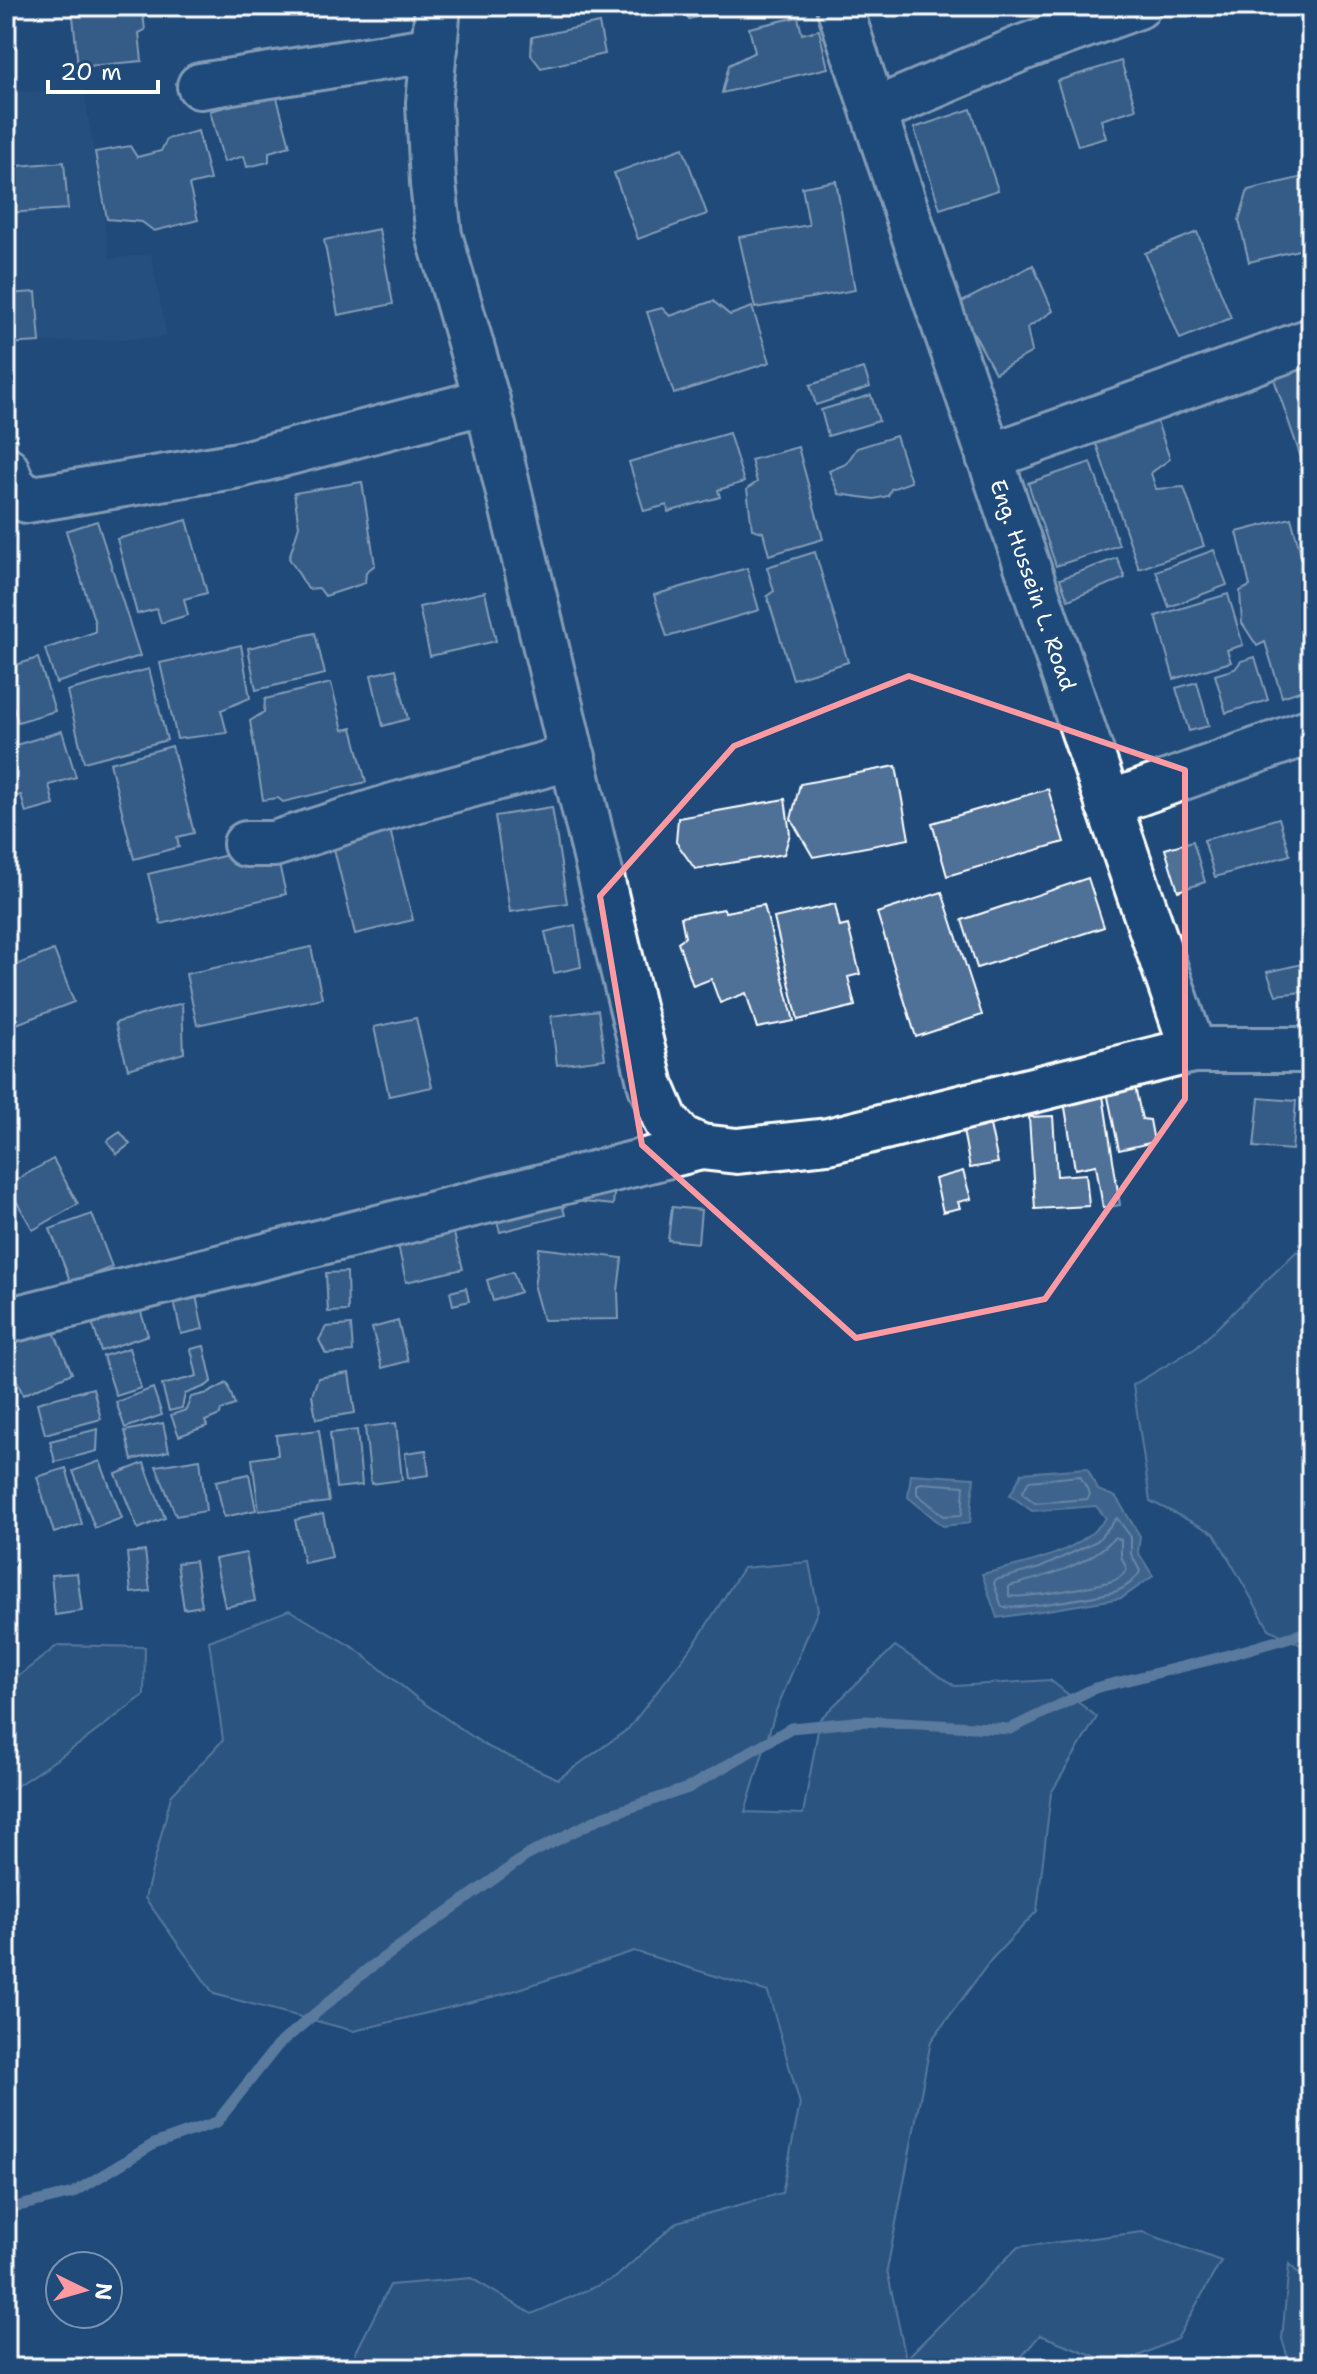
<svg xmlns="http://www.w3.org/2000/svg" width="1317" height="2374" viewBox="0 0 1317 2374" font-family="'Shantell Sans',sans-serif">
	<rect width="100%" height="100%" fill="#1f4a7a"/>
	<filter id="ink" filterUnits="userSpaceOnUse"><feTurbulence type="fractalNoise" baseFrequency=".0125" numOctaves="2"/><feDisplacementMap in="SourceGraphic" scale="16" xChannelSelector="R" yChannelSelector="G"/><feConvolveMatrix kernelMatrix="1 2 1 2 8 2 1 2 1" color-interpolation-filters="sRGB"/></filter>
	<g filter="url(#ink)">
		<polygon fill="#2e5683" points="84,89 110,259 151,254 167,337 6,344 6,93"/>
		<g fill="#3c618b" stroke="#9eb0c5" stroke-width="2">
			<polygon points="1297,1251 1311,1258 1311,1650 1269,1629 1214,1533 1150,1501 1133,1385 1196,1348"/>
			<polygon points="809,1562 818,1610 775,1713 745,1812 803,1814 820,1719 895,1646 955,1686 1050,1680 1097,1717 1051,1793 1037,1911 991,1960 931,2041 887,2270 906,2359 1018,2247 1143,2232 1221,2261 1177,2339 1118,2365 1040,2335 1012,2368 348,2368 390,2285 471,2278 532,2314 615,2278 677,2222 782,2193 800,2104 768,1992 634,1951 504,1994 354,2031 214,1994 145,1898 171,1796 223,1740 209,1641 289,1610 356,1649 418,1699 486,1746 558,1779 628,1729 697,1640 743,1568"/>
			<polygon points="58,1645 145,1647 144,1695 81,1743 6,1793 6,1686"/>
			<polygon points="6,1805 19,1872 6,1913"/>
			<polygon points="1289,2264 1311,2285 1311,2368 1291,2368 1282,2339"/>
		</g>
		<g fill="#6583a4" stroke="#a3b5c8" stroke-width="2">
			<path d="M1087 1468 1098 1490 1116 1497 1140 1536 1138 1552 1153 1576 1122 1598 997 1618 982 1574C1024 1564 1079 1554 1106 1518L1096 1506 1032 1511 1010 1495 1022 1473Z"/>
			<polygon points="911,1474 974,1478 970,1523 943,1526 908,1497"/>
		</g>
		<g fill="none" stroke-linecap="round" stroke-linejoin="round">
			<g stroke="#c1cddb" stroke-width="2">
				<polygon points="1080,1476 1090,1494 1088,1499 1035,1503 1022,1493 1029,1481"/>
				<polygon points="921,1483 964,1486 962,1515 944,1516 917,1494 917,1485"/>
				<path d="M1117 1518 1131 1537V1554L1140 1571C1137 1579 1125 1588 1117 1591 1100 1596 1016 1610 1002 1607L994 1584 995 1580 1040 1568 1097 1541Z"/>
				<path d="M1115 1537 1121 1540V1556L1127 1570C1123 1575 1119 1579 1112 1581 1096 1586 1022 1599 1009 1596V1586C1044 1577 1090 1565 1115 1537Z"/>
			</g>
			<polyline stroke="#a3b5c8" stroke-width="11" points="6,2209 73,2193 154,2144 217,2122 277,2046 368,1969 526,1856 602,1817 688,1788 791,1728 864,1721 1010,1729 1095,1688 1218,1658 1311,1631"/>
		</g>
		<g fill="#507197" stroke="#fff" stroke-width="2">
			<polygon points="72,6 142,6 145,30 139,33 142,61 78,67"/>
			<polygon points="685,6 736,6 737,7 689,19"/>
			<polygon points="798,17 802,34 819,30 828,68 722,93 729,65 755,52 749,28"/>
			<polygon points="599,23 605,54 541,68 531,55 532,37"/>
			<polygon points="1121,61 1136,109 1101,120 1106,138 1078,146 1057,81"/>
			<polygon points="276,94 290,146 269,152 269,162 247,167 244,156 224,162 210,111"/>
			<polygon points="971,109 998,190 940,209 914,128"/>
			<polygon points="198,131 210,180 189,185 198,220 154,231 142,222 107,219 95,152 130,146 137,157 161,151 167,139"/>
			<polygon points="683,148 707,214 638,239 614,173"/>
			<polygon points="64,162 68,209 6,213 6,167"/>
			<polygon points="1311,175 1311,247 1249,262 1239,220 1248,190"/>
			<polygon points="836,181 855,290 755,308 739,237 809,225 802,187"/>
			<polygon points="379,229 393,304 338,315 324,240"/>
			<polygon points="1197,232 1231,318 1180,339 1145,253"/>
			<polygon points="1033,265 1053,311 1027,328 1032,352 995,373 958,304"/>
			<polygon points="36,292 40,342 6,344 6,294"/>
			<polygon points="713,301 730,315 752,307 770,362 674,394 647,312 662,308 670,316"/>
			<polygon points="1311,356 1311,484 1310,484 1271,370"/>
			<polygon points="864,368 870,387 816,405 810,385"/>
			<polygon points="871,395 879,421 828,436 821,410"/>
			<polygon points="1153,410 1170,459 1151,473 1156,489 1184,487 1204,546 1139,569 1092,432"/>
			<polygon points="729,433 744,482 718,490 720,497 668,512 667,505 644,511 629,462"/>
			<polygon points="896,436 911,482 891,489 888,496 874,499 839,494 829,471 846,464 857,448"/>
			<polygon points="798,447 823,539 769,555 763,532 752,529 747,489 757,482 751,460"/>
			<polygon points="1091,462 1119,545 1056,566 1028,483"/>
			<polygon points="362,482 375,565 366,572 365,583 325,596 319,588 308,589 289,558 299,526 294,493"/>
			<polygon points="1291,518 1304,565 1311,566 1311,687 1282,697 1265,642 1257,646 1242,623 1240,591 1250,586 1237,532"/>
			<polygon points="187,520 207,593 184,599 188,615 161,623 157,609 137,614 117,539"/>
			<polygon points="97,521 140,656 56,683 45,649 95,632 95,623 66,531"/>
			<polygon points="1214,550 1227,585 1169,607 1156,571"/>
			<polygon points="815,552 848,662 793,679 767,596 774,591 767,567"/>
			<polygon points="1117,558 1125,578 1068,600 1060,579"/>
			<polygon points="747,568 759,610 667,637 654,595"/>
			<polygon points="485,592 496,641 430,656 419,607"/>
			<polygon points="1228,594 1243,645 1227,650 1231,662 1174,679 1156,616"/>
			<polygon points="315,633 325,674 256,690 248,648"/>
			<polygon points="241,645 250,698 221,710 227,733 177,739 160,663"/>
			<polygon points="1255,657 1268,700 1226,713 1215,675 1235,669 1241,661"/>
			<polygon points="38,658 55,711 18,722 6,684 6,668"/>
			<polygon points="149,669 167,740 84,762 67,691"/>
			<polygon points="396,669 408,719 383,726 371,675"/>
			<polygon points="1197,682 1209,726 1189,731 1176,688"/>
			<polygon points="331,683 343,730 352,728 366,782 283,802 278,798 263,800 250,721 264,712 265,699"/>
			<polygon points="62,731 76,777 49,785 54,805 26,813 21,795 6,799 6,748"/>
			<polygon points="172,746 194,833 177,837 179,847 134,859 110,763"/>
			<polygon points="896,766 909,839 813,857 791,819 800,784"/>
			<polygon points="1048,789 1064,842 947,876 932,823"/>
			<polygon points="785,799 790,834 784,854 695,869 676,842 678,818"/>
			<polygon points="552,807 567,903 510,912 495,816"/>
			<polygon points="1279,818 1290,855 1215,877 1204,840"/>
			<polygon points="390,830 413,920 355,934 333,845"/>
			<polygon points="1193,841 1205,882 1178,891 1165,849"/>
			<polygon points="274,844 286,894 161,924 148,874"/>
			<polygon points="1088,878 1104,927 977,968 962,920"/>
			<polygon points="942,892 982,1015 916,1037 877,913"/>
			<polygon points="835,904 840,927 848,925 860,974 848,977 855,1006 798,1020 774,918"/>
			<polygon points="764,905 794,1021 757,1028 746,993 720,1003 711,979 693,986 678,942 685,937 681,917 724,909 725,912"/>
			<polygon points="575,925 581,967 554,973 545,932"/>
			<polygon points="311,947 322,998 197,1025 186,974"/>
			<polygon points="54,950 74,1002 6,1028 6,969"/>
			<polygon points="1311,962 1311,991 1276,995 1267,972"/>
			<polygon points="182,1003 184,1053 128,1069 115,1023"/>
			<polygon points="598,1010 605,1059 557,1065 551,1016"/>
			<polygon points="416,1018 432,1087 389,1096 374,1027"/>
			<polygon points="1134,1082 1142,1119 1150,1120 1154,1142 1119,1150 1106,1087"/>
			<polygon points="1102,1089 1120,1205 1103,1208 1096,1165 1075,1169 1063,1095"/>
			<polygon points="1259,1098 1296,1101 1292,1150 1254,1147"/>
			<polygon points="1053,1116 1057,1176 1086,1174 1089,1206 1035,1209 1029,1117"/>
			<polygon points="990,1125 998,1163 970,1168 963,1130"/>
			<polygon points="120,1132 130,1144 117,1154 107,1141"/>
			<polygon points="53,1159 78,1204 33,1230 7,1185"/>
			<polygon points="963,1171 971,1199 958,1202 960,1208 943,1212 935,1179"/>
			<polygon points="585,1181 615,1184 613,1205 583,1202"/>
			<polygon points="558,1190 565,1215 500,1232 493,1208"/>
			<polygon points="672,1207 701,1210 698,1243 668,1240"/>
			<polygon points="92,1214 112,1267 71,1283 50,1229"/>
			<polygon points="450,1218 463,1269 406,1282 395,1231"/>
			<polygon points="539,1248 622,1258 618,1291 619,1319 543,1320 534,1288"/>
			<polygon points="347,1272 348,1311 328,1312 326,1273"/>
			<polygon points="513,1272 520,1292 493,1301 487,1280"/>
			<polygon points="194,1286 203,1329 181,1334 172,1291"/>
			<polygon points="466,1288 469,1301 453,1305 450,1292"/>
			<polygon points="136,1296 148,1335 101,1351 89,1312"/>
			<polygon points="49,1321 72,1373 23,1395 6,1356 6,1340"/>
			<polygon points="398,1321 408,1361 382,1368 372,1328"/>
			<polygon points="351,1325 353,1352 326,1354 319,1340 326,1327"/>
			<polygon points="204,1346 212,1381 206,1386 185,1394 182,1408 169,1411 162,1385 197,1376 191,1349"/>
			<polygon points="129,1348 141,1388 116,1396 103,1356"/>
			<polygon points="349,1373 355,1413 316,1419 312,1395 318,1378"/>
			<polygon points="227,1383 235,1405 221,1410 220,1415 205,1421 207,1426 179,1436 171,1415 186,1410 191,1397 208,1393"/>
			<polygon points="93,1388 101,1419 45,1434 37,1403"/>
			<polygon points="153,1388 162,1415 125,1428 116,1402"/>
			<polygon points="163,1423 169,1451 132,1460 125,1431"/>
			<polygon points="396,1423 402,1480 371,1484 365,1427"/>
			<polygon points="98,1429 97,1451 55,1462 50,1441"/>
			<polygon points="319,1430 329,1502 259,1511 252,1459 278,1455 276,1435"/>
			<polygon points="357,1430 362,1485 336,1488 330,1433"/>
			<polygon points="426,1450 429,1475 408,1478 405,1453"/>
			<polygon points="200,1459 206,1511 176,1516 156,1466"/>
			<polygon points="100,1461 122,1518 95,1528 73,1471"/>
			<polygon points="144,1463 165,1518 138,1529 116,1474"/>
			<polygon points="66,1468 82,1524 54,1533 37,1477"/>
			<polygon points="249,1474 256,1510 224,1517 216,1481"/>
			<polygon points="323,1514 332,1557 304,1563 295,1520"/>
			<polygon points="10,1518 16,1547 6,1550 6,1519"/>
			<polygon points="145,1551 150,1591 131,1593 127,1553"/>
			<polygon points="246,1553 255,1601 225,1607 215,1559"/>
			<polygon points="195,1561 202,1606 184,1609 177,1563"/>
			<polygon points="77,1573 82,1611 55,1615 51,1575"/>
		</g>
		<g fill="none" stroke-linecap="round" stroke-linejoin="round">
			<g stroke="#fff" stroke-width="50">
				<g id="minor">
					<polyline points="438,6 429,103 433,184 439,235 487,401"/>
					<polyline points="839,6 926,271 1193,1050 1311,1050"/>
					<polyline points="200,86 435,49"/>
					<polyline points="874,111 1022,48 1138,6"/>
					<polyline points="989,457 1311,341"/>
					<polyline points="6,469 12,484 27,500 239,465 487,401 651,1086 666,1121 681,1138 701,1147 737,1151 828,1141 1193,1050"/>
					<polyline points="1108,804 1311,731"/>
					<polyline points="246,844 274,844 393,806 573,757"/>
					<polyline points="6,1321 701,1147"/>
				</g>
			</g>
			<use href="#minor" stroke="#1f4a7a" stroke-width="44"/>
		</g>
	</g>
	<path d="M0 0H1317V2374H0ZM909 676 1185 770V1099L1045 1299 856 1338 642 1145 600 896 734 746Z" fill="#1f4a7a" fill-opacity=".55" fill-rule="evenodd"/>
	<path fill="none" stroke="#ff9aa2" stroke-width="6" stroke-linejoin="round" d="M909 676 1185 770V1099L1045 1299 856 1338 642 1145 600 896 734 746Z"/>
	<g text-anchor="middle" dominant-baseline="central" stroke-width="6" stroke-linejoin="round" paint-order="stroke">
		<g font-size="22" fill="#fff" stroke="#1f4a7a">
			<text transform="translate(1033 585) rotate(71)">Eng. Hussein L. Road</text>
		</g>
	</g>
	<rect width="1317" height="2374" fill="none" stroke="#1f4a7a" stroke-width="32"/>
	<rect x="16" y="16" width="1285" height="2342" fill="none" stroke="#fff" stroke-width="3" filter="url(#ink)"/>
	<g transform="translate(84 2290) rotate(95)"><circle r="38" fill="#1f4a7a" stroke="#7992af" stroke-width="2"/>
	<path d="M0-6L14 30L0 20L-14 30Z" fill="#ff9aa2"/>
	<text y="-12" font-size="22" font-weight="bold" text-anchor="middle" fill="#ffffff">N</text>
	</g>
	<path d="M48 80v12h110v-12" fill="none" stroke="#ffffff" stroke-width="4"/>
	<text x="60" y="80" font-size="24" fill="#ffffff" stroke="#1f4a7a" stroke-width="6" paint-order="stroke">20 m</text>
</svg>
